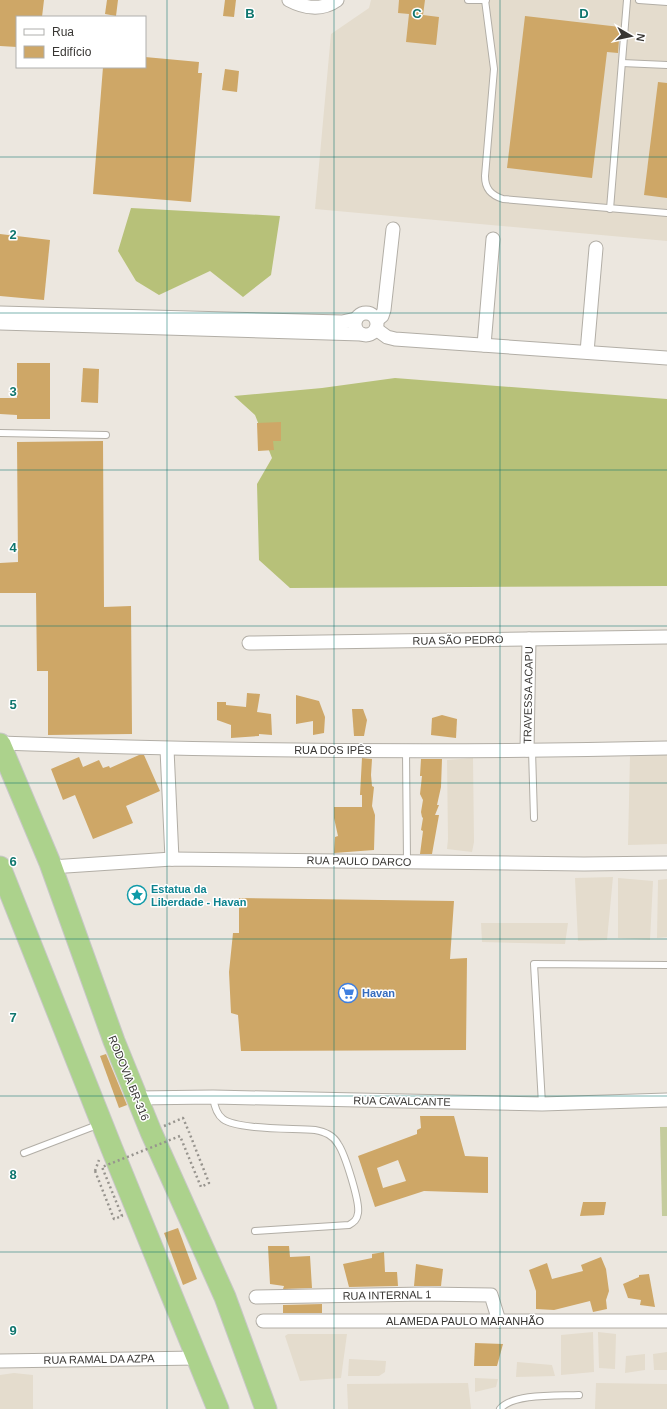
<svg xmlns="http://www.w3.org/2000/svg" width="667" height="1409" viewBox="0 0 667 1409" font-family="Helvetica,sans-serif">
	<rect width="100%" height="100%" fill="#ece7df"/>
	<g fill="#e4dccd">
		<polygon points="371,0 667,0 667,241 315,209 331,34 369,8"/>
		<polygon points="667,753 667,844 628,845 630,755"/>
		<polygon points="473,758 474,842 472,852 447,849 448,839 447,760"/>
		<polygon points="613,877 607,940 578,941 575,878"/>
		<polygon points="618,878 653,881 650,940 618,938"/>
		<polygon points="667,879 667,937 657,938 658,880"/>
		<polygon points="481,923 568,923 565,944 482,942"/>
		<polygon points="593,1332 594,1372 561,1375 561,1335"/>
		<polygon points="598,1332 616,1334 615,1369 599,1368"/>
		<polygon points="288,1334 347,1334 341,1378 300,1381 285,1336"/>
		<polygon points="667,1352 667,1370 654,1370 653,1354"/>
		<polygon points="645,1354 645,1370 625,1373 626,1356"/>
		<polygon points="349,1359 386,1361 385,1372 379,1376 348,1376"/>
		<polygon points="517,1362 552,1365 555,1376 516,1377"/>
		<polygon points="14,1373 33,1375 33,1409 0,1409 0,1375"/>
		<polygon points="475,1378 498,1379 496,1387 475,1392"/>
		<polygon points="468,1383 471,1409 348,1409 347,1384"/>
		<polygon points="596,1383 667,1384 667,1409 595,1409"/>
	</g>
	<polygon fill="#c5cc9e" points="660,1127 667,1127 667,1216 662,1216"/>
	<g fill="#b7c179">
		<polygon points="131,208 280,216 271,275 243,297 210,271 159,295 136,281 118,251"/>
		<polygon points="395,378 667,399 667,586 290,588 259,560 257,484 272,458 255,415 234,396 322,388"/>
	</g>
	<g fill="#cea767" fill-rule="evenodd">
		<polygon points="0,0 44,0 42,17 17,17 17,47 0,46"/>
		<polygon points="107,0 118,0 116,16 105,14"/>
		<polygon points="225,0 236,0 234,17 223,16"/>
		<polygon points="399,0 425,0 423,15 439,17 436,45 406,42 409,14 398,13"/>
		<polygon points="525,16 620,27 618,53 607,52 592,178 507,168"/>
		<polygon points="145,57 199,62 198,73 202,73 191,202 93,194 103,67 145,67"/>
		<polygon points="225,69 239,71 237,92 222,90"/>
		<polygon points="658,82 667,83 667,198 644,195"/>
		<polygon points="0,234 50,240 44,300 0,296"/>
		<polygon points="17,363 50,363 50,419 17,419 17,415 0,414 0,398 17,398"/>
		<polygon points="83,368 99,369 98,403 81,402"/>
		<polygon points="281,422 281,441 273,441 274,450 258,451 257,423"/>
		<polygon points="103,441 104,607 131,606 132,734 48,735 48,671 37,671 36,593 0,593 0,563 18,562 17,442"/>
		<polygon points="247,693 260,694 257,712 271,714 272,735 259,734 259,736 231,738 231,725 217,720 217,702 226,702 226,705 246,707"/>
		<polygon points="296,695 319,701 325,717 324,733 313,735 313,721 296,724"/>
		<polygon points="352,709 363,709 367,720 364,736 354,736"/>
		<polygon points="442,715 457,719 456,738 431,735 432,718"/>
		<polygon points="139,755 144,755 160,791 126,806 133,823 93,839 75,795 63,800 51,769 79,757 83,767 99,760 103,768 109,766 110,768"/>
		<polygon points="362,758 372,759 371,775 372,786 374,787 372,806 375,815 374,850 334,853 335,837 338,836 334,818 334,807 362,807 362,795 360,795"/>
		<polygon points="421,759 442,759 441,787 437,805 439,805 435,815 439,815 432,854 420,854 423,831 421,830 423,818 422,817 421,812 423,800 420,794 422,776 420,776"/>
		<polygon points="239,898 454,901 450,959 467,958 466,1050 241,1051 238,1015 231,1013 229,972 233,933 239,933"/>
		<polygon points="106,1054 127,1105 119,1108 100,1056"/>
		<path d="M420 1116H454L465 1156 488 1157V1193L424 1191 375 1207 358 1156 417 1134V1130L421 1128ZM398 1160 406 1181 383 1188 377 1168Z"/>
		<polygon points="583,1202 606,1202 604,1215 580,1216"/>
		<polygon points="178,1228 197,1279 183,1285 164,1233"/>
		<polygon points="268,1246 289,1246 290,1257 310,1256 312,1288 283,1289 284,1286 270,1284"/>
		<polygon points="384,1252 385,1272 397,1272 398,1286 349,1287 343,1264 372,1258 372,1254"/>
		<polygon points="601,1257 606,1269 609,1291 606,1300 607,1309 593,1312 590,1301 554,1310 536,1309 536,1291 529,1270 547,1263 552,1279 583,1271 581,1265"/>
		<polygon points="416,1264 443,1269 441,1286 414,1286"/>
		<polygon points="649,1274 655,1307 640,1305 641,1300 628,1298 623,1284 639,1277 639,1275"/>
		<polygon points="322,1304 322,1313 283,1313 283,1305"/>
		<polygon points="475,1343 503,1344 497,1366 474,1366"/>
	</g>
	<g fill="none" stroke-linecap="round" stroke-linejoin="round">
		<g stroke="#b2aea6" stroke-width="8">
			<g id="service">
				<polyline points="468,0 486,0"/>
				<path d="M485 0 494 69 485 176C485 189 491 195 503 199L667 213"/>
				<polyline points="639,0 667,2"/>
				<polyline points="622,63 667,65"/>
				<polyline points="610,209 627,0"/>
				<polyline points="0,433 106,435"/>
				<polyline points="406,750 407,862"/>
				<polyline points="532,750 534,818"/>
				<path d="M213 1097C214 1104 216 1114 223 1119 238 1130 294 1128 315 1130 325 1132 333 1135 338 1144 345 1154 360 1202 358 1213 357 1220 354 1222 349 1225L255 1231"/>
				<polyline points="542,1104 534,964 667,965"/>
				<polyline points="24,1153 100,1124"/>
				<path d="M500 1409C513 1393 559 1396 579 1395"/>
			</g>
		</g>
		<g stroke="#b2aea6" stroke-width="15">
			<g id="minor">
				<path d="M289 0C304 8 322 11 337 0"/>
				<circle cx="366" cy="324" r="11"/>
				<polyline points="0,313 342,322 356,319"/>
				<polyline points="377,320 382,316 384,310 393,229"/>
				<polyline points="0,323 361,334"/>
				<polyline points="376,329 387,337 395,339 667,358"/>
				<polyline points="484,345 493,239"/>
				<polyline points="587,352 596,248"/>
				<polyline points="249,643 667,637"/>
				<path d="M0 743C222 751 445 753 667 748"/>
				<polyline points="167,749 172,859"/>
				<polyline points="527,750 529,639"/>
				<polyline points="51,867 172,859 584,864 667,863"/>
				<polyline points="137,1098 213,1097 542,1104 667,1100"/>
				<polyline points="256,1297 426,1294 491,1295 499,1321"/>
				<polyline points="263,1321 667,1321"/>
				<polyline points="0,1361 198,1358"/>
			</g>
		</g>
		<g stroke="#c7c7c6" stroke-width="23">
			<g id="trunk">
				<polyline points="0,744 50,863 114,1041 151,1132 225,1297 266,1409"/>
				<polyline points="0,867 112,1149 218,1409"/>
			</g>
		</g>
		<g stroke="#97948e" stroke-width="2.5" stroke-dasharray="2 3" stroke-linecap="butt">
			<polyline points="164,1126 183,1118 189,1132"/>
			<polyline points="95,1171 99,1160"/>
		</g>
		<use href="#service" stroke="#fff" stroke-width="6"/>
		<use href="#minor" stroke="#fff" stroke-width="13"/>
		<use href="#trunk" stroke="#acd28c" stroke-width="21"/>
		<polyline stroke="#97948e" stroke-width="2.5" stroke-dasharray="2 3" stroke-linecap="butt" points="95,1171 114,1219 122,1216 102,1167 180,1136 201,1187 209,1183 189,1132"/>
	</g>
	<path fill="none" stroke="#0f766e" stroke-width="1" stroke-opacity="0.55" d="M167 0V1409M334 0V1409M500 0V1409M0 157H667M0 313H667M0 470H667M0 626H667M0 783H667M0 939H667M0 1096H667M0 1252H667"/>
	<defs>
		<g id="sight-ring" transform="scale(1)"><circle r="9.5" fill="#fff" stroke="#0f9aa8" stroke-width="1.5"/><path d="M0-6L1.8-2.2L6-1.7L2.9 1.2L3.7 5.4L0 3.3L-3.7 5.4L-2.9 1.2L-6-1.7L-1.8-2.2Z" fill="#0f9aa8"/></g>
		<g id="supermarket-ring" transform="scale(1)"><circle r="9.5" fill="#fff" stroke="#3f7fe0" stroke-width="1.5"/><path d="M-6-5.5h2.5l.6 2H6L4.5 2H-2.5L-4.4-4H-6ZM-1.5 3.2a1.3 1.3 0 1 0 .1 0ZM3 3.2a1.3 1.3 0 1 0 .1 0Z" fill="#3f7fe0"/></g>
	</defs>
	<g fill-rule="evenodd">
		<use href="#sight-ring" x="137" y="895"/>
		<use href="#supermarket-ring" x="348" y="993"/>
	</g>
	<g text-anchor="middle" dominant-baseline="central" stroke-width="3" stroke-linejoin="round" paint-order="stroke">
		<g font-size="11" fill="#383633" stroke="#fff">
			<text transform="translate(458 640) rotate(-1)">RUA SÃO PEDRO</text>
			<text transform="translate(528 695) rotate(-89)">TRAVESSA ACAPU</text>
			<text x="333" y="750">RUA DOS IPÊS</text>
			<text transform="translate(359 861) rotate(1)">RUA PAULO DARCO</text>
			<text transform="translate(129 1078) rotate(68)">RODOVIA BR-316</text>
			<text transform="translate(402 1101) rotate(1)">RUA CAVALCANTE</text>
			<text transform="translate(387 1295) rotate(-1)">RUA INTERNAL 1</text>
			<text x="465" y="1321">ALAMEDA PAULO MARANHÃO</text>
			<text transform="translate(99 1359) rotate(-1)">RUA RAMAL DA AZPA</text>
		</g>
		<g font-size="11" font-weight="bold" fill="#0d838f" stroke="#fff" text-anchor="start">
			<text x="151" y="889">Estatua da<tspan x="151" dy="13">Liberdade - Havan</tspan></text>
		</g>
		<g font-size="11" font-weight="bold" fill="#366cbe" stroke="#fff" text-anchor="start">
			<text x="362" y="993">Havan</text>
		</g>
	</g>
	<g font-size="13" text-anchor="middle" font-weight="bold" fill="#0f766e" stroke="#fff" stroke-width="3" stroke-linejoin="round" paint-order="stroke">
		<text x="250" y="18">B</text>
		<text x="417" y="18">C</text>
		<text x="584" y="18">D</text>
		<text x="13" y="239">2</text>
		<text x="13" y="396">3</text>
		<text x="13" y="552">4</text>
		<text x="13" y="709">5</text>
		<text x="13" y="866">6</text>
		<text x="13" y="1022">7</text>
		<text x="13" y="1179">8</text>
		<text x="13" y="1335">9</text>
	</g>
	<rect x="16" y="16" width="130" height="52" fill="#ffffff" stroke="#afafad"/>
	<rect x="24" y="29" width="20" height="6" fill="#ffffff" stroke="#afafad"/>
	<text x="52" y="36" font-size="12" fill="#383633">Rua</text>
	<rect x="24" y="46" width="20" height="12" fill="#cea767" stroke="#afafad"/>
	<text x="52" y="56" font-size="12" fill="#383633">Edifício</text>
	<g transform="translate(631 36) rotate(99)" stroke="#ffffff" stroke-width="3" paint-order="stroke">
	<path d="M0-3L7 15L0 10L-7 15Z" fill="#383633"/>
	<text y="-6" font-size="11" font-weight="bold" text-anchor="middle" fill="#383633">N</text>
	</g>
</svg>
